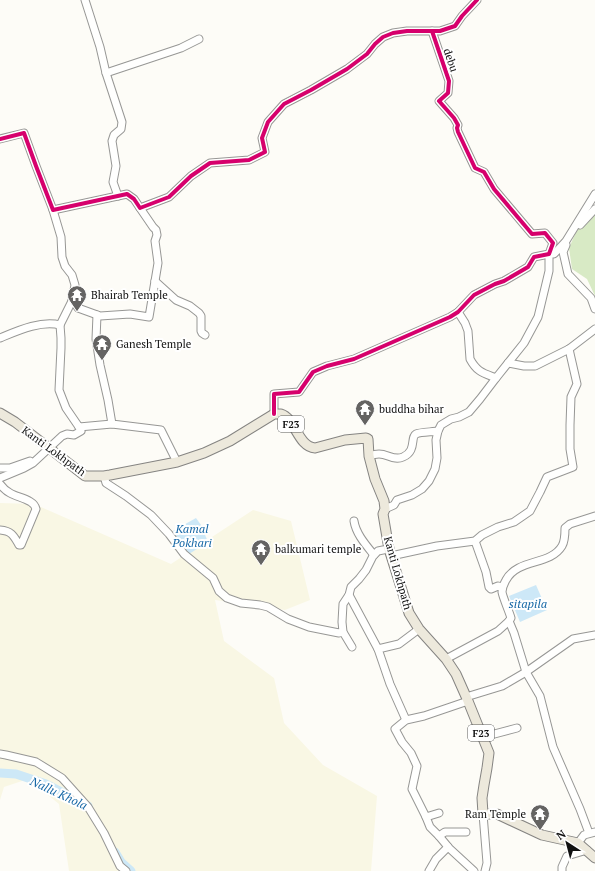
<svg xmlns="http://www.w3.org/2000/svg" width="595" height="871" viewBox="0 0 595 871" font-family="'PT Serif',serif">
	<rect width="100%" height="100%" fill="#fdfcf7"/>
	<polygon fill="#f9f7e4" points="0,503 34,504 171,564 253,510 291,521 310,600 285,610 215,600 224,641 274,678 284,723 323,765 377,796 371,871 69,871 59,804 28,779 4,787 0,800"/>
	<polygon fill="#d8eac5" points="595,208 595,296 587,279 572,269 569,248 576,232"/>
	<g fill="#cde8f7">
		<polygon points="196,518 201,525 208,542 189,554 173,531"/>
		<polygon points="536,585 547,610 520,622 509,596"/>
	</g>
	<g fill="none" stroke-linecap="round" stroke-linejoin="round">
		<g stroke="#cde8f7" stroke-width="9">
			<polyline points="0,773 16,774 46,784 88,806"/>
			<polyline points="115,852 121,862 131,871"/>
		</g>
		<g stroke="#979795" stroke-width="9">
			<g id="minor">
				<polyline points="85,0 100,47 106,73 122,122 121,129 114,135 112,141 116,166 113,182 118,196"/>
				<polyline points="106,73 181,48 199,39"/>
				<polyline points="0,139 24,133 36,166 53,210 127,194 134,199 140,208 169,197 191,176 210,163 249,160 265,152 262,138 268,122 284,104 311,90 347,69 367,54 375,44 383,37 393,33 407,31 440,31 455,26 462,16 477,0"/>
				<polyline points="53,210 61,237 62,257 65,266 72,275 75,285 72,301 74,302 78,308 100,316 130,314 149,317 158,263 155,241 157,235 156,230 153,227 140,208"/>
				<polyline points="580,225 595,209"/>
				<polyline points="566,245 563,252 568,274 591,298 595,309"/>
				<polyline points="155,281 176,300 190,306 199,313 201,316 201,331 202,333 205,335"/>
				<path d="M458 312 465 323 468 331 470 359C477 372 483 373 496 378"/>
				<polyline points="97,315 96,339 100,365 108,400 112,424 161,430 177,462"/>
				<polyline points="60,325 61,338 61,348 59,390 66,408 79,427 112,424"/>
				<path d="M0 338C17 331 41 320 60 325L72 301"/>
				<polyline points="508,363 524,366 535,366 569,349 595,329"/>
				<polyline points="274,414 274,394 299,392 313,372 327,366 354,359 450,317 458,312 474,295 495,284 504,281 528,267 534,257 549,254 553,243 545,233 532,234 494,189 484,172 475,168 458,132 457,128 458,125 454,118 439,101 448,93 449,81 432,31"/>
				<path d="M369 456C372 455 376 454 379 454 388 454 394 461 403 457 417 451 410 437 416 434 420 432 433 432 438 431"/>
				<polyline points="0,468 10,468 30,461"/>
				<polyline points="104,476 106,483 126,496 151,515 169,534 184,554 213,578 219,591 227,598 241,603 260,605 268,607 288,619 309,627 339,633 343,632"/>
				<polyline points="0,478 24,468 33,463 62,436 67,434 74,435 81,431 79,427"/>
				<path d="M0 484C3 488 6 491 10 493 18 498 34 499 36 509L21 545H19C14 536 12 531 0 530"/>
				<polyline points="385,509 394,505 397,500 412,495 422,489 429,481 435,469 437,458 436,440 438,431 441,425 451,419 459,417 469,412 480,399 496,378 524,343 538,317 549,271 549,254 554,254 566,241 595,194"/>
				<path d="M354 521C356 534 366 545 374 555"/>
				<polyline points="475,541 486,572 489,587 491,589 498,586 502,587"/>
				<polyline points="391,556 437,546 475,541 482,535 498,527 514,522 530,511 540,492 547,477 573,467 570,449 570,425 571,397 577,384 569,349"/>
				<polyline points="349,595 378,649"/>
				<polyline points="509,621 514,633 526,672 540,696 553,747 580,809 589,833"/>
				<polyline points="352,647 343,632 342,622 343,604 349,595 351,587 359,579 366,570 373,556 378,551 383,550 389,549"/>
				<path d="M446 659 498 631 509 621 511 618C509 611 503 598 502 592 502 587 504 584 506 580 518 558 550 566 562 546 565 541 565 533 565 528L570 524 595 516"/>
				<polyline points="466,697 502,686 526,672 573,639 595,635"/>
				<polyline points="406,720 390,684 378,649 399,644 419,629"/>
				<polyline points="483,737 517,728"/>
				<polyline points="0,754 6,755 36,762 62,778 88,807 104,833 120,866 126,871"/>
				<polyline points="439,813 426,817 412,789 417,766 411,753 402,742 395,729 406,720 424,716 468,701"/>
				<polyline points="483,814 487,863 485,871"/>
				<polyline points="426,817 430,827 439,836 445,832 466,832"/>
				<polyline points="439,836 449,848 474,871"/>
				<polyline points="578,843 584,835 595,832"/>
				<polyline points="429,871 436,859 448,847"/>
				<polyline points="562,871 562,867 567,856 587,850"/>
			</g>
		</g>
		<g stroke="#858482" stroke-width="11">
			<path id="major" d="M0 413 15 422 49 448 85 476H104L110 475 177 462 204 453 230 441 274 414C275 414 280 414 281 414 295 418 298 447 315 448L345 440 366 438 368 439 369 456 375 479 384 501 385 509 383 514 389 549 409 613 419 629 446 659 456 674 468 701 489 753 487 768 484 785 482 798 483 814H497L542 835 578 843 595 858"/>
		</g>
		<use href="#minor" stroke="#fffffe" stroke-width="7"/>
		<use href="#major" stroke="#ede9dc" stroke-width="9"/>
		<g stroke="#fff" stroke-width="6">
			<g id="cycleway">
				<polyline points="0,139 24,133 36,166 53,210 127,194 134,199 140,208 169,197 191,176 210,163 249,160 265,152 262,138 268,122 284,104 311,90 347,69 367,54 375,44 383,37 393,33 407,31 440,31 455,26 462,16 477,0"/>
				<polyline points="274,414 274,394 299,392 313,372 327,366 354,359 450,317 458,312 474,295 495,284 504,281 528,267 534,257 549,254 553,243 545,233 532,234 494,189 484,172 475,168 458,132 457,128 458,125 454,118 439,101 448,93 449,81 432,31"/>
			</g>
		</g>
		<use href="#cycleway" stroke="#d6006c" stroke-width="4"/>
	</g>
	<defs>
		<g id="temple-pin" transform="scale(1)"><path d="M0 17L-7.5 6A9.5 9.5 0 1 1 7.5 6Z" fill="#646362" stroke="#fff"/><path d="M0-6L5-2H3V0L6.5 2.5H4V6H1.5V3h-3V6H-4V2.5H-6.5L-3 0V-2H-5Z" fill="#fff"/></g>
	</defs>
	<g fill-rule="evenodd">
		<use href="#temple-pin" x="77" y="295"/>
		<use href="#temple-pin" x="102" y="344"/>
		<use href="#temple-pin" x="365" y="409"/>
		<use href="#temple-pin" x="261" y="549"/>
		<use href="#temple-pin" x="540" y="814"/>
	</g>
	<g text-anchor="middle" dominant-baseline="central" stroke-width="4" stroke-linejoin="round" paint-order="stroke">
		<g fill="#fff" stroke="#585858" stroke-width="1">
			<rect x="278" y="416" width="26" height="16" rx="3"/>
			<rect x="468" y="725" width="26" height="16" rx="3"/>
		</g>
		<g font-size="10" font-weight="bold" fill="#111">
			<text x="291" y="424">F23</text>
			<text x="481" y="733">F23</text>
		</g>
		<g font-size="11" fill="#111" stroke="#fff">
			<text transform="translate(451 60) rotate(71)">debu</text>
			<text transform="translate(54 451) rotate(36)">Kanti Lokhpath</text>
			<text transform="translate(398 573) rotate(74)">Kanti Lokhpath</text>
		</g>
		<g font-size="11" fill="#111" stroke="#fff" text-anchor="start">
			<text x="91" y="295">Bhairab Temple</text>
			<text x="116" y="344">Ganesh Temple</text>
			<text x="379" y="409">buddha bihar</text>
			<text x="275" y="549">balkumari temple</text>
			<text x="526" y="814" text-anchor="end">Ram Temple</text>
		</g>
		<g font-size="12" font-style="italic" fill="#1768a6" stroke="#fff">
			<text x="192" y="528">Kamal<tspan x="192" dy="14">Pokhari</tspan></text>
			<text x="528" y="603">sitapila</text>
			<text transform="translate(59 793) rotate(25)">Nallu Khola</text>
		</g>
	</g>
	<g transform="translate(567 843) rotate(324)" stroke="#ffffff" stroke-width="3" paint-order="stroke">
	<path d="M0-3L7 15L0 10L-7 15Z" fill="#111111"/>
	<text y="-6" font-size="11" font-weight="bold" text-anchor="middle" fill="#111111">N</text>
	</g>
</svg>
